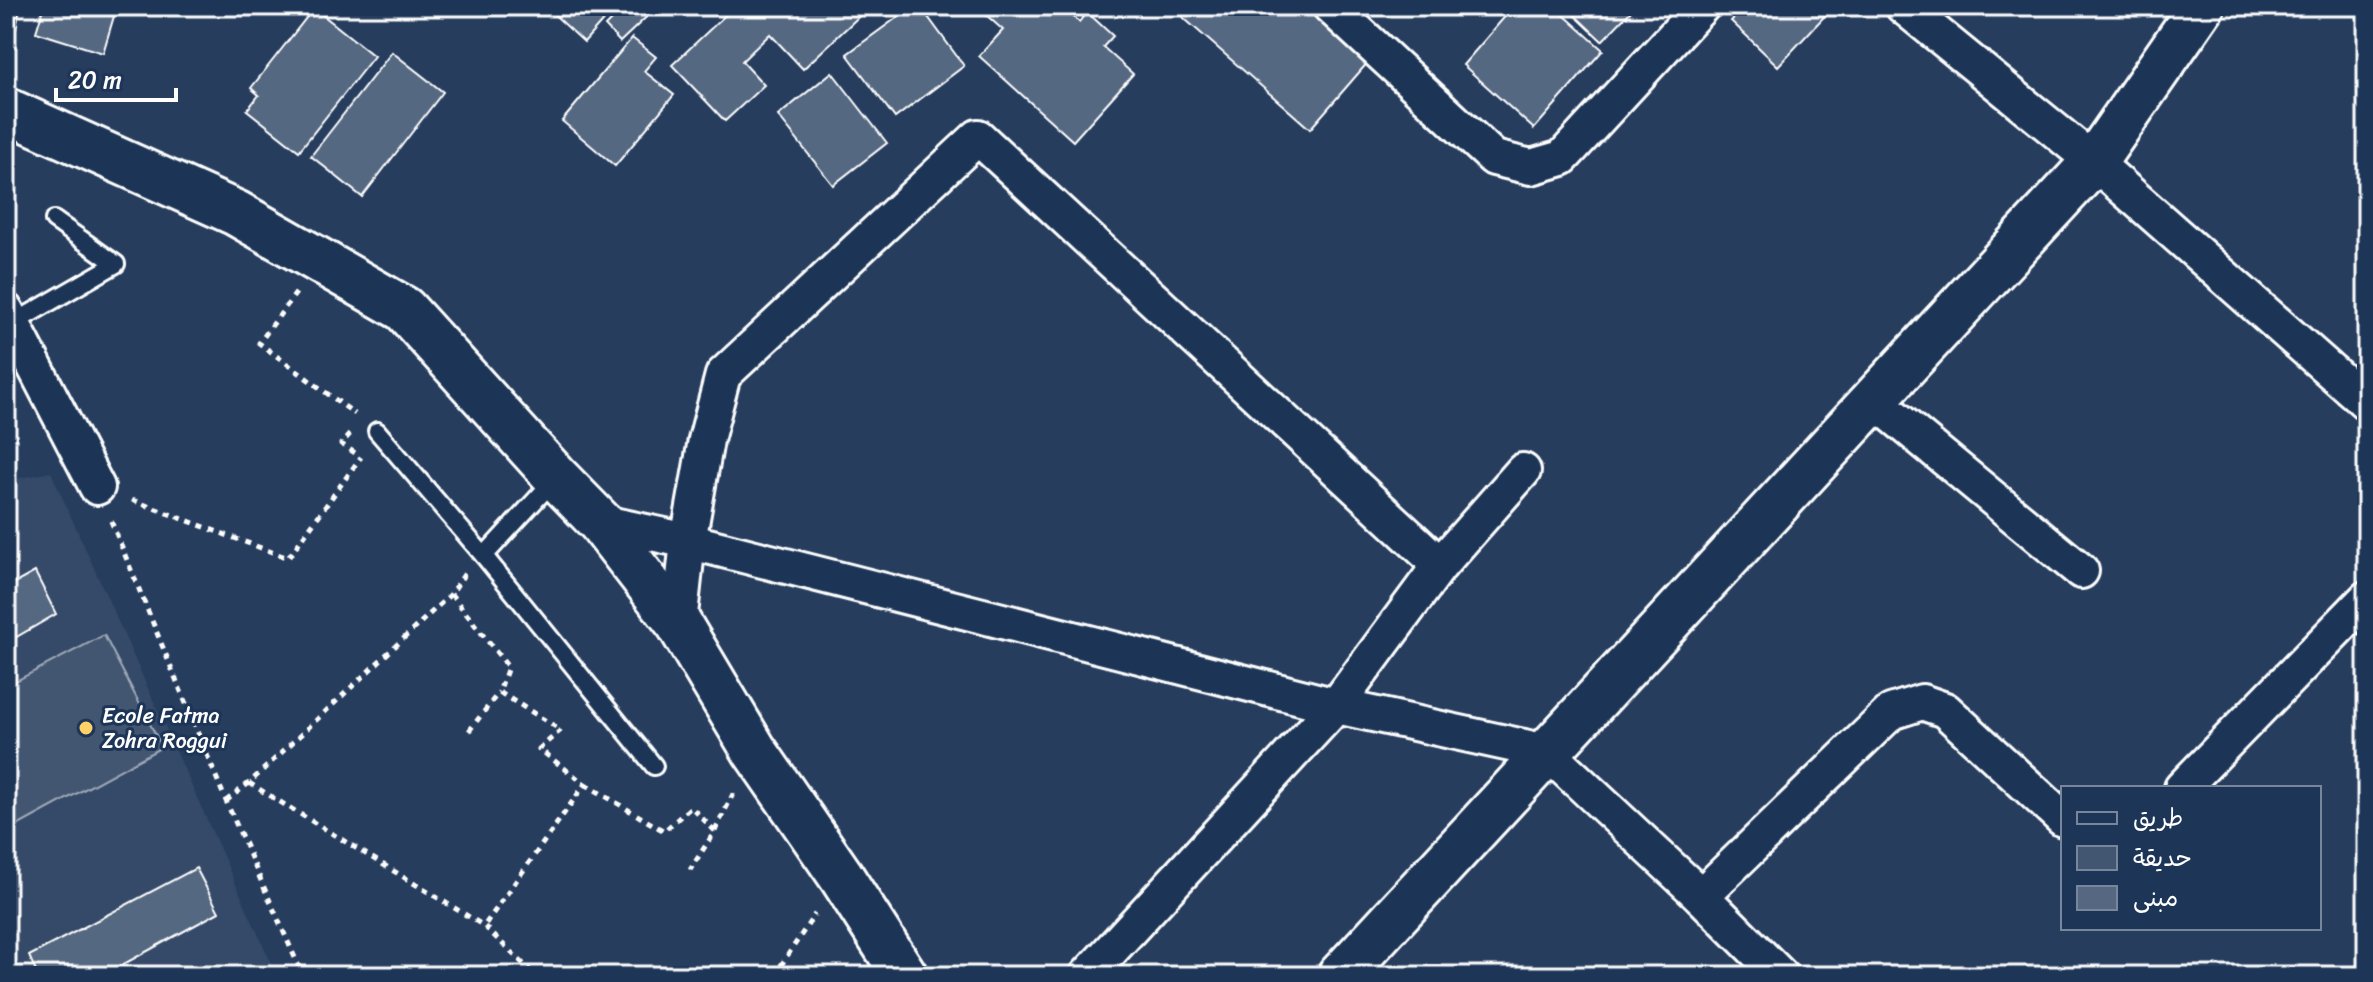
<svg xmlns="http://www.w3.org/2000/svg" width="2373" height="982" viewBox="0 0 2373 982" font-family="Sriracha,'Playpen Sans Arabic',sans-serif">
	<rect width="100%" height="100%" fill="#263d5e"/>
	<filter id="ink" filterUnits="userSpaceOnUse"><feTurbulence type="fractalNoise" baseFrequency=".0125" numOctaves="2"/><feDisplacementMap in="SourceGraphic" scale="16" xChannelSelector="R" yChannelSelector="G"/><feConvolveMatrix kernelMatrix="1 2 1 2 8 2 1 2 1" color-interpolation-filters="sRGB"/></filter>
	<g filter="url(#ink)">
		<polygon fill="#344a68" points="51,472 277,976 6,976 6,481"/>
		<polygon fill="#425672" stroke="#a0aab8" stroke-width="2" points="104,635 162,747 6,832 6,686"/>
		<g fill="#556781" stroke="#fff" stroke-width="2">
			<polygon points="6,6 20,6 16,29 6,28"/>
			<polygon points="44,6 117,6 103,53 36,32"/>
			<polygon points="545,6 616,6 584,42"/>
			<polygon points="625,6 658,6 620,42 605,26"/>
			<polygon points="735,6 870,6 803,69 770,34 742,61 764,85 725,121 672,65"/>
			<polygon points="913,6 920,6 964,66 895,118 847,54"/>
			<polygon points="976,6 1062,6 1079,22 1087,12 1113,36 1103,47 1133,74 1073,141 979,56 1003,30"/>
			<polygon points="1170,6 1306,6 1369,61 1310,129"/>
			<polygon points="1514,6 1554,6 1603,50 1534,129 1463,65"/>
			<polygon points="1565,6 1636,6 1602,41"/>
			<polygon points="1746,6 1832,6 1833,7 1778,66 1731,21"/>
			<polygon points="314,8 374,56 299,151 247,110 259,95 251,88"/>
			<polygon points="632,38 656,57 644,71 674,95 615,166 562,121"/>
			<polygon points="392,52 443,92 362,197 311,156"/>
			<polygon points="832,72 887,143 833,185 778,116"/>
			<polygon points="35,572 56,614 6,643 6,588"/>
			<polygon points="196,868 219,912 102,976 38,976 29,956"/>
		</g>
		<g fill="none" stroke-linecap="round" stroke-linejoin="round">
			<g stroke="#fff" stroke-width="22">
				<g id="lane">
					<polyline points="12,324 116,264 54,220"/>
					<polyline points="377,431 484,556 654,766"/>
					<polyline points="484,556 555,479"/>
				</g>
			</g>
			<g stroke="#fff" stroke-width="40">
				<g id="street">
					<polyline points="1330,6 1494,158 1531,167 1562,158 1702,6"/>
					<polyline points="1903,6 2094,162 2367,403"/>
					<polyline points="6,311 97,487"/>
					<polyline points="1874,400 2081,571"/>
					<polyline points="600,522 688,541 1336,706 1547,752 1701,896 1781,976"/>
					<polyline points="679,624 688,541 706,440 723,375 978,137 1440,565"/>
					<polyline points="2182,788 2367,598"/>
					<polyline points="1701,896 1891,712 1922,702 1945,710 2063,819"/>
					<polyline points="1087,976 1336,706 1440,565 1523,471"/>
				</g>
			</g>
			<g stroke="#fff" stroke-width="50">
				<g id="secondary">
					<polyline points="6,110 236,213 404,309 557,478 600,522 679,624 754,750 841,876 905,976"/>
					<polyline points="1340,976 2094,162 2202,6"/>
				</g>
			</g>
			<g stroke="#fff" stroke-width="5" stroke-dasharray="6 6" stroke-linecap="butt">
				<polyline points="296,293 259,343 355,414"/>
				<polyline points="350,434 341,444 355,453"/>
				<polyline points="132,500 288,558 361,457"/>
				<polyline points="111,521 226,801 303,976"/>
				<polyline points="451,594 508,667 499,692 561,730 539,749 585,784 484,926"/>
				<polyline points="469,731 499,692"/>
				<polyline points="249,783 484,926 536,976"/>
				<polyline points="585,784 664,831 691,807 715,831 690,870"/>
				<polyline points="226,801 249,783 451,594 465,573"/>
				<polyline points="715,831 734,792"/>
				<polyline points="774,976 815,914"/>
			</g>
			<use href="#lane" stroke="#1d3557" stroke-width="16"/>
			<use href="#street" stroke="#1d3557" stroke-width="34"/>
			<use href="#secondary" stroke="#1d3557" stroke-width="44"/>
		</g>
	</g>
	<circle fill="#ffd166" stroke="#1d3557" stroke-width="3" cx="86" cy="728" r="8"/>
	<g text-anchor="middle" dominant-baseline="central" stroke-width="6" stroke-linejoin="round" paint-order="stroke">
		<g font-size="22" fill="#fff" stroke="#1d3557" text-anchor="start">
			<text x="102" y="715">Ecole Fatma<tspan x="102" dy="25">Zohra Roggui</tspan></text>
		</g>
	</g>
	<rect width="2373" height="982" fill="none" stroke="#1d3557" stroke-width="32"/>
	<rect x="16" y="16" width="2341" height="950" fill="none" stroke="#fff" stroke-width="3" filter="url(#ink)"/>
	<rect x="2061" y="786" width="260" height="144" fill="#1d3557" stroke="#77869a" stroke-width="2"/>
	<rect x="2077" y="812" width="40" height="12" fill="#1d3557" stroke="#77869a" stroke-width="2"/>
	<text x="2133" y="826" font-size="24" fill="#ffffff">طريق</text>
	<rect x="2077" y="846" width="40" height="24" fill="#425672" stroke="#77869a" stroke-width="2"/>
	<text x="2133" y="866" font-size="24" fill="#ffffff">حديقة</text>
	<rect x="2077" y="886" width="40" height="24" fill="#556781" stroke="#77869a" stroke-width="2"/>
	<text x="2133" y="906" font-size="24" fill="#ffffff">مبنى</text>
	<path d="M56 88v12h120v-12" fill="none" stroke="#ffffff" stroke-width="4"/>
	<text x="68" y="88" font-size="24" fill="#ffffff" stroke="#1d3557" stroke-width="6" paint-order="stroke">20 m</text>
</svg>
